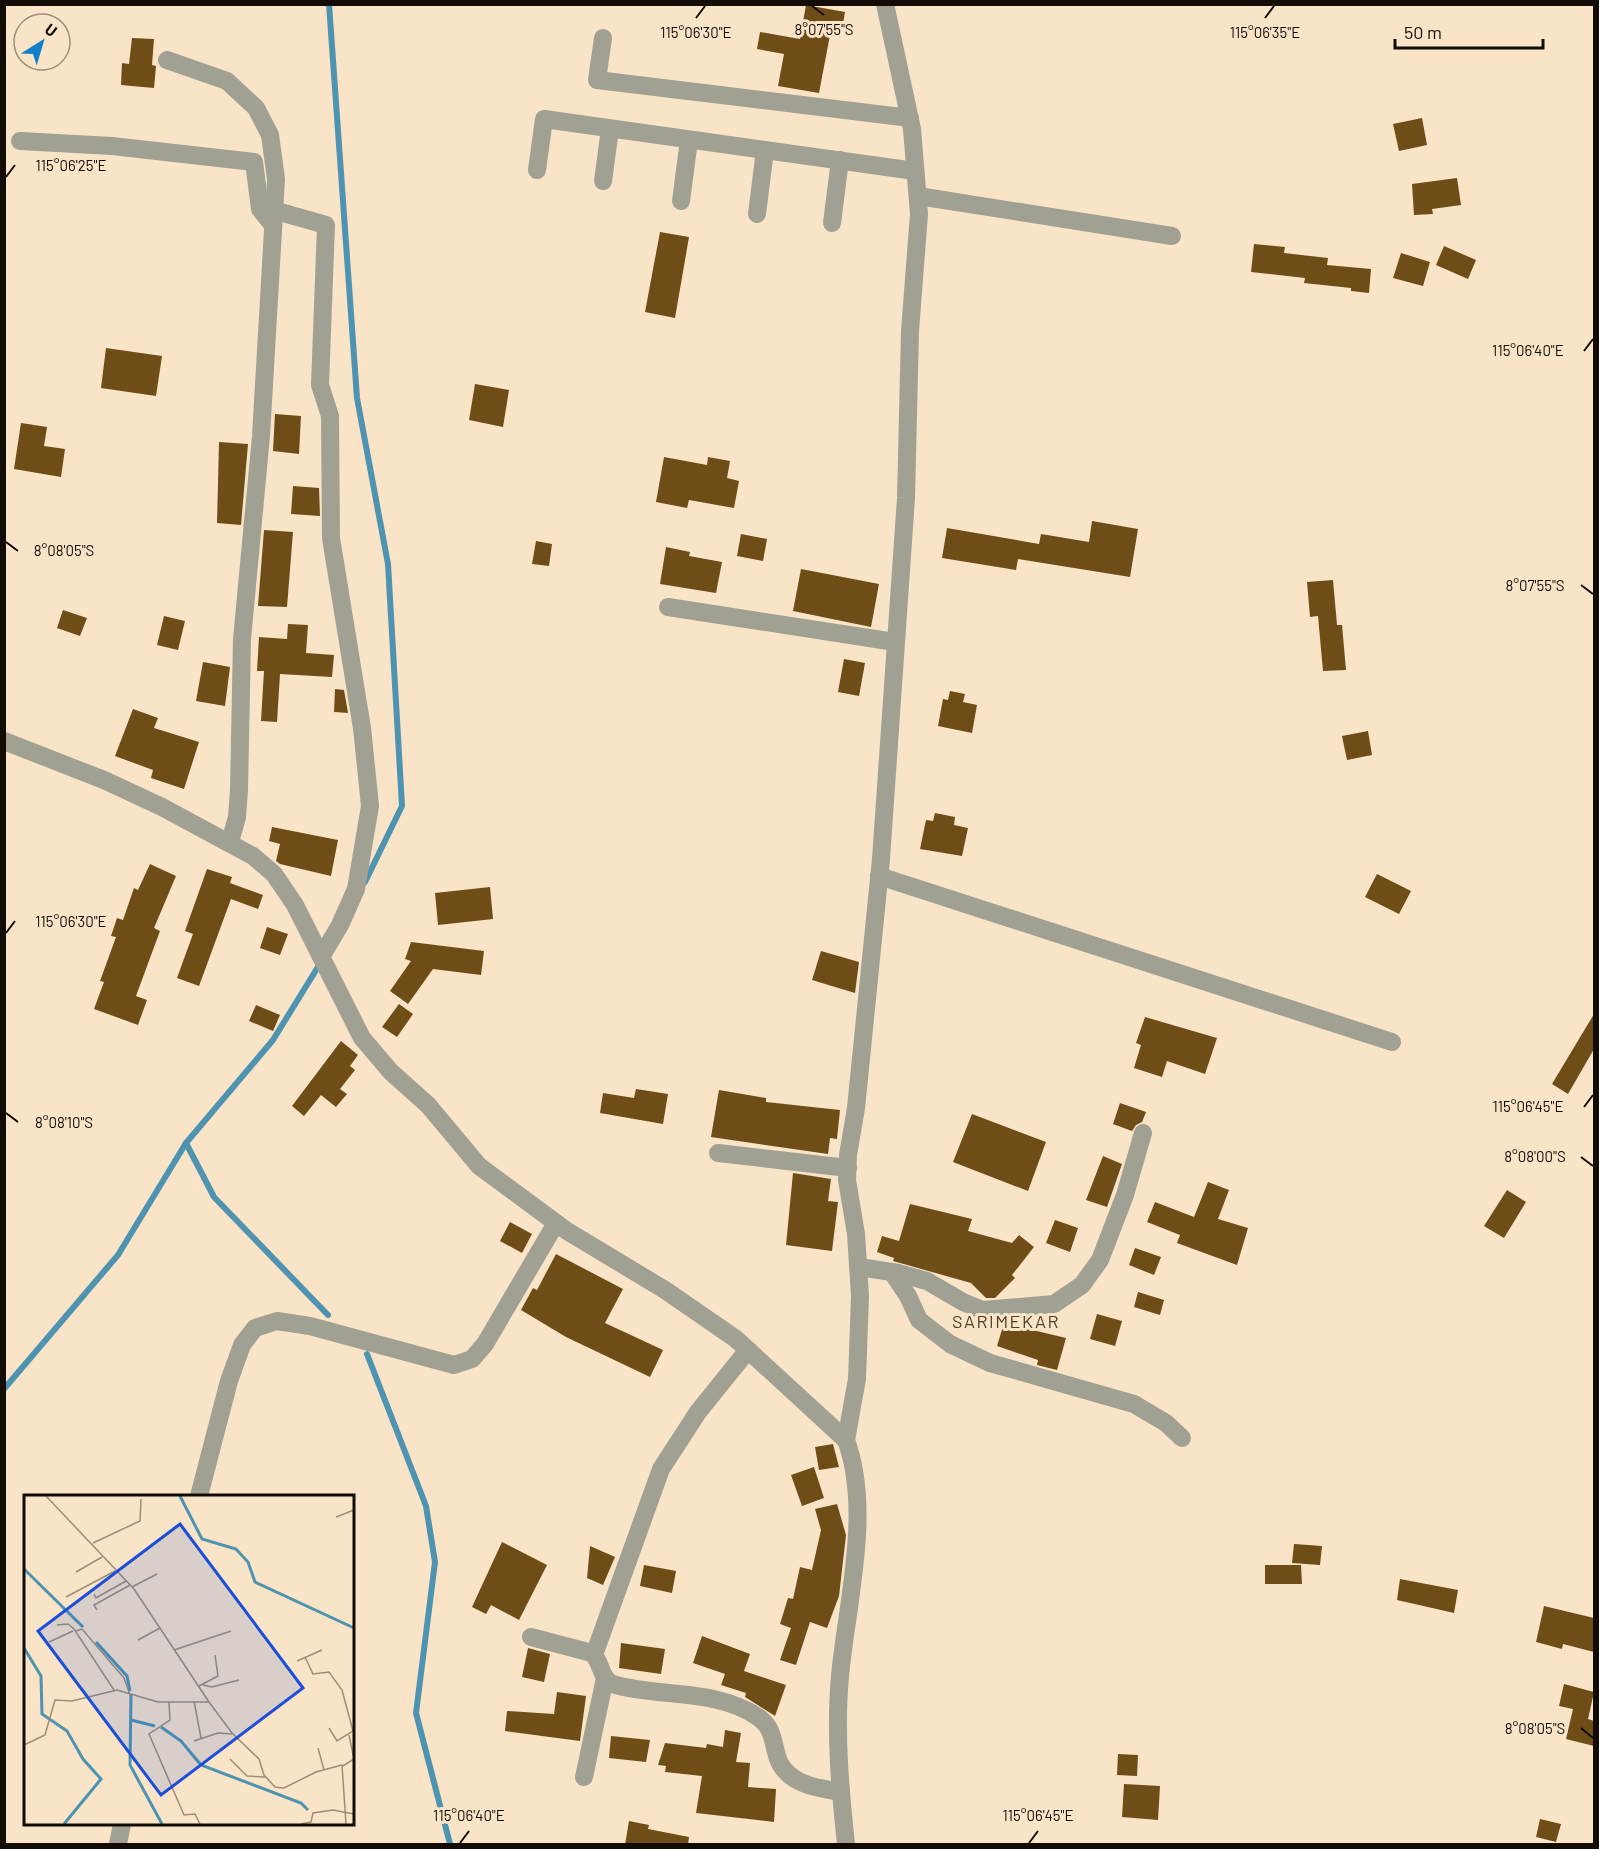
<svg xmlns="http://www.w3.org/2000/svg" width="1599" height="1849" viewBox="0 0 1599 1849" font-family="Barlow,sans-serif">
	<rect width="100%" height="100%" fill="#f9e4c8"/>
	<g fill="none" stroke-linecap="round" stroke-linejoin="round">
		<g stroke="#4e93af" stroke-width="6">
			<polyline points="329,4 357,398 388,564 402,806 365,882"/>
			<polyline points="186,1143 214,1197 328,1315"/>
			<polyline points="367,1354 426,1506 435,1562 416,1713 450,1844"/>
			<polyline points="4,1389 118,1255 186,1143 273,1040 321,962"/>
		</g>
	</g>
	<g fill="#6e4d17">
		<polygon points="806,5 845,12 841,37 830,35 819,93 778,86 784,54 757,49 760,32 800,39"/>
		<polygon points="132,38 154,39 152,65 156,66 154,88 121,85 122,63 129,64"/>
		<polygon points="1422,118 1427,145 1399,151 1393,124"/>
		<polygon points="1457,178 1461,205 1432,209 1433,214 1414,215 1412,184"/>
		<polygon points="660,232 689,237 675,318 645,312"/>
		<polygon points="1254,244 1285,247 1284,253 1328,258 1327,265 1371,269 1369,293 1351,291 1351,288 1304,283 1305,278 1251,272"/>
		<polygon points="1444,246 1476,260 1468,279 1436,265"/>
		<polygon points="1401,253 1430,262 1423,286 1393,278"/>
		<polygon points="106,348 162,356 156,396 101,388"/>
		<polygon points="475,384 509,390 503,427 469,420"/>
		<polygon points="275,414 301,416 299,454 273,451"/>
		<polygon points="21,423 47,427 44,446 65,449 61,477 14,469"/>
		<polygon points="219,442 248,444 241,525 217,523"/>
		<polygon points="664,457 707,465 708,457 730,461 727,478 739,481 734,508 689,500 687,508 656,502"/>
		<polygon points="293,486 319,488 320,516 291,514"/>
		<polygon points="1092,521 1138,529 1130,577 1018,559 1016,570 942,558 947,528 1039,544 1041,534 1089,542"/>
		<polygon points="264,530 293,532 287,607 258,606"/>
		<polygon points="741,534 767,539 763,561 737,556"/>
		<polygon points="536,541 552,544 549,566 532,564"/>
		<polygon points="666,547 690,552 689,556 722,562 716,593 660,584"/>
		<polygon points="801,569 879,584 871,627 793,611"/>
		<polygon points="1333,580 1337,625 1342,625 1346,670 1323,671 1318,616 1310,617 1307,582"/>
		<polygon points="63,610 87,618 80,636 57,628"/>
		<polygon points="164,616 185,621 178,650 157,645"/>
		<polygon points="288,624 308,625 306,653 334,655 332,677 280,674 277,722 261,721 264,671 257,671 259,637 287,639"/>
		<polygon points="844,659 865,663 859,696 838,692"/>
		<polygon points="203,662 230,667 225,706 196,701"/>
		<polygon points="335,689 344,690 348,713 334,712"/>
		<polygon points="950,691 965,694 963,702 977,705 972,733 938,726 943,699 948,700"/>
		<polygon points="133,709 158,718 154,728 199,742 184,789 151,778 153,770 115,756"/>
		<polygon points="1368,731 1372,755 1347,760 1342,736"/>
		<polygon points="935,813 955,817 954,825 968,828 962,856 920,849 926,820 933,821"/>
		<polygon points="272,827 338,840 331,876 280,864 276,861 280,844 269,841"/>
		<polygon points="150,864 176,876 154,928 160,931 136,996 147,1000 138,1025 94,1009 104,982 100,981 116,937 111,936 117,918 123,920 134,888 138,890"/>
		<polygon points="207,869 232,877 230,883 263,895 258,909 231,899 199,986 177,978 193,934 185,931"/>
		<polygon points="1377,874 1411,891 1399,914 1365,897"/>
		<polygon points="490,887 493,919 438,925 435,893"/>
		<polygon points="267,927 288,934 280,955 260,948"/>
		<polygon points="411,942 484,951 481,975 433,969 408,1004 390,991 411,961 405,959"/>
		<polygon points="821,951 859,962 855,993 812,980"/>
		<polygon points="399,1004 413,1014 397,1037 382,1027"/>
		<polygon points="256,1005 280,1015 273,1031 249,1021"/>
		<polygon points="1594,1014 1594,1049 1568,1094 1552,1084"/>
		<polygon points="1145,1017 1217,1038 1205,1074 1167,1061 1162,1077 1134,1068 1141,1045 1136,1043"/>
		<polygon points="341,1041 358,1055 350,1066 355,1070 340,1089 347,1094 336,1107 321,1095 304,1116 292,1106"/>
		<polygon points="636,1089 668,1094 663,1124 600,1113 603,1093 634,1098"/>
		<polygon points="719,1090 766,1098 766,1102 840,1110 837,1139 830,1138 828,1154 711,1137"/>
		<polygon points="1120,1103 1146,1112 1142,1122 1136,1125 1132,1131 1113,1124"/>
		<polygon points="972,1114 1046,1142 1028,1191 953,1162"/>
		<polygon points="1103,1156 1122,1164 1107,1207 1086,1200"/>
		<polygon points="793,1173 831,1179 828,1201 838,1202 832,1251 786,1245"/>
		<polygon points="1208,1182 1229,1190 1218,1219 1248,1228 1237,1265 1177,1243 1180,1235 1147,1222 1155,1202 1194,1217"/>
		<polygon points="1507,1190 1526,1202 1504,1238 1484,1226"/>
		<polygon points="910,1204 972,1219 968,1231 1012,1243 1019,1235 1034,1247 1012,1275 1015,1278 995,1298 986,1298 971,1283 893,1261 894,1258 877,1252 882,1236 899,1241"/>
		<polygon points="1055,1220 1078,1228 1070,1252 1046,1243"/>
		<polygon points="510,1222 532,1234 522,1253 500,1241"/>
		<polygon points="1135,1248 1161,1257 1154,1275 1129,1265"/>
		<polygon points="556,1254 623,1289 605,1323 663,1350 650,1377 566,1337 521,1310 533,1288 537,1290"/>
		<polygon points="1138,1292 1164,1300 1160,1315 1134,1307"/>
		<polygon points="1097,1314 1122,1321 1115,1346 1090,1339"/>
		<polygon points="1004,1323 1066,1338 1057,1370 1037,1365 1038,1360 997,1346"/>
		<polygon points="833,1444 839,1467 819,1470 815,1447"/>
		<polygon points="814,1467 824,1498 802,1506 791,1475"/>
		<polygon points="837,1504 846,1535 839,1596 827,1628 810,1622 796,1665 780,1660 791,1628 780,1624 788,1598 793,1599 800,1567 812,1570 821,1530 815,1509"/>
		<polygon points="502,1542 547,1565 519,1620 491,1605 486,1614 472,1607"/>
		<polygon points="1294,1544 1322,1546 1320,1565 1292,1563"/>
		<polygon points="590,1546 615,1557 603,1585 587,1578"/>
		<polygon points="644,1565 676,1571 672,1593 640,1586"/>
		<polygon points="1265,1565 1301,1565 1302,1584 1265,1584"/>
		<polygon points="1400,1579 1458,1590 1454,1613 1397,1600"/>
		<polygon points="1544,1606 1594,1618 1594,1652 1563,1644 1562,1649 1536,1642"/>
		<polygon points="702,1636 750,1654 744,1671 786,1685 775,1716 745,1697 746,1693 721,1685 725,1674 693,1663"/>
		<polygon points="621,1643 665,1649 661,1674 619,1668"/>
		<polygon points="528,1648 550,1654 544,1682 522,1677"/>
		<polygon points="1564,1684 1594,1692 1588,1719 1594,1721 1594,1746 1566,1739 1573,1709 1559,1706"/>
		<polygon points="557,1692 586,1696 580,1741 505,1731 507,1711 554,1714"/>
		<polygon points="725,1730 741,1733 736,1762 750,1763 748,1787 776,1789 774,1822 696,1813 702,1776 665,1772 666,1766 658,1765 665,1743 706,1748 707,1744 723,1747"/>
		<polygon points="611,1736 650,1740 646,1762 609,1758"/>
		<polygon points="1118,1754 1138,1755 1137,1776 1117,1775"/>
		<polygon points="1124,1784 1160,1786 1158,1820 1122,1817"/>
		<polygon points="1540,1819 1561,1824 1556,1842 1536,1837"/>
		<polygon points="629,1821 649,1825 648,1829 689,1837 688,1845 625,1845"/>
	</g>
	<g fill="none" stroke-linecap="round" stroke-linejoin="round">
		<g stroke="#a0a193" stroke-width="18">
			<polyline points="603,38 597,80 910,118"/>
			<polyline points="167,60 227,81 256,108 270,135 276,179 261,436 242,639 239,790 237,817 230,842"/>
			<polyline points="20,141 112,146 254,162 260,209 272,224"/>
			<polyline points="537,170 544,119 915,171"/>
			<polyline points="603,181 610,129"/>
			<polyline points="918,196 1172,236"/>
			<polyline points="681,201 689,140"/>
			<polyline points="273,210 326,225 320,385 330,416 331,538 362,728 370,806 356,889 340,925 321,957"/>
			<polyline points="757,214 765,150"/>
			<polyline points="832,223 840,160"/>
			<polyline points="668,607 895,642"/>
			<polyline points="879,876 1392,1042"/>
			<polyline points="718,1153 848,1168"/>
			<polyline points="859,1267 898,1273 927,1281 963,1302 982,1310 1054,1304 1082,1285 1100,1260 1125,1195 1143,1133"/>
			<polyline points="892,1272 908,1296 919,1320 950,1344 990,1363 1134,1404 1166,1423 1182,1438"/>
			<polyline points="846,1440 857,1379 860,1296 856,1234 847,1180 848,1155 856,1108 881,859 906,498 910,331 919,214 912,129 885,4"/>
			<polyline points="199,1496 229,1381 242,1345 255,1328 277,1321 310,1326 454,1365 472,1359 485,1344 556,1223"/>
			<path d="M531 1637 592 1653C602 1662 599 1676 612 1684 659 1698 716 1688 758 1717 772 1727 772 1737 776 1752 782 1783 815 1788 841 1792"/>
			<polyline points="594,1655 661,1469 698,1412 748,1350"/>
			<polyline points="584,1777 605,1678"/>
			<polyline points="118,1844 122,1824"/>
		</g>
		<path stroke="#a0a193" stroke-width="18" d="M4 741 104 780 162 807 253 856 274 874 295 905 362 1038 391 1072 428 1105 479 1166 567 1231 665 1290 736 1339 846 1440C872 1511 847 1602 840 1676 835 1732 840 1789 846 1844"/>
	</g>
	<path fill="none" stroke="#130c04" stroke-width="2" d="M812 6 824 15M696 18 705 6M1265 18 1274 6M6 177 15 165M1584 351 1593 339M6 542 18 551M1581 585 1593 594M6 933 15 921M1584 1107 1593 1095M6 1113 18 1122M1581 1157 1593 1166M1581 1728 1593 1738M460 1843 469 1831M1029 1843 1038 1831"/>
	<g text-anchor="middle" dominant-baseline="central" stroke-width="6" stroke-linejoin="round" paint-order="stroke">
		<g font-size="18" letter-spacing="1.5" fill="#504028" stroke="#f9e4c8">
			<text x="1006" y="1321">SARIMEKAR</text>
		</g>
	</g>
	<g transform="translate(24 1495)">
		<rect width="330" height="330" fill="#f9e4c8"/>
		<path fill="none" stroke="#4e93af" stroke-width="3" d="M156 1 178 44 212 54 224 67 231 87 330 133M0 74 59 132M72 147 103 181 106 196M0 153 17 181 18 219 43 236 59 264 77 284 40 329M107 200 106 270 138 329M107 225 131 231M137 232 157 246 177 270 277 308 284 315"/>
		<path fill="none" stroke="#9d8e7a" stroke-width="1.5" d="M22 1 110 94 185 207M312 22 330 15M69 48 116 26 117 4M52 77 78 62M108 92 133 79M70 99 72 103 102 86M42 102 91 76M73 115 70 110 106 90M33 130 44 129 50 134 90 195M52 136 58 134 100 183 106 200M114 145 136 133M25 147 49 136M150 155 207 136M281 162 289 179 305 177 318 195 329 236 313 246 305 233M273 166 298 155M179 190 188 192 215 185M175 191 194 181 191 160M170 206 177 243M145 207 146 225 125 239 160 320 171 319 176 329M170 246 194 238 208 239M0 250 21 240 31 205 48 206 93 195 134 207H185L208 238 235 264 240 280 251 292 260 293 292 277 318 270 322 329M294 253 300 275M206 264 223 281 241 282M319 271 330 264 325 240M277 329 287 327 289 318 309 315 330 319"/>
		<path fill="#1d4ed8" fill-opacity="0.15" stroke="#1d4ed8" stroke-width="3" d="M156 29 279 193 137 300 14 136Z"/>
		<rect width="330" height="330" fill="none" stroke="#130c04" stroke-width="3"/>
	</g>
	<g font-size="15" text-anchor="middle" fill="#130c04" stroke="#f9e4c8" stroke-width="6" stroke-linejoin="round" paint-order="stroke">
		<text x="824" y="35">8°07'55"S</text>
		<text x="696" y="38">115°06'30"E</text>
		<text x="1265" y="38">115°06'35"E</text>
		<text x="71" y="171">115°06'25"E</text>
		<text x="1528" y="356">115°06'40"E</text>
		<text x="64" y="556">8°08'05"S</text>
		<text x="1535" y="591">8°07'55"S</text>
		<text x="71" y="927">115°06'30"E</text>
		<text x="1528" y="1112">115°06'45"E</text>
		<text x="64" y="1128">8°08'10"S</text>
		<text x="1535" y="1162">8°08'00"S</text>
		<text x="1535" y="1734">8°08'05"S</text>
		<text x="469" y="1821">115°06'40"E</text>
		<text x="1038" y="1821">115°06'45"E</text>
	</g>
	<rect width="1599" height="1849" fill="none" stroke="#130c04" stroke-width="12"/>
	<g transform="translate(42 42) rotate(37)"><circle r="28" fill="#f9e4c8" stroke="#9d8e7a" stroke-width="1.5"/>
	<path d="M0-4.5L10 22L0 15L-10 22Z" fill="#117fc9"/>
	<text y="-9" font-size="16" font-weight="bold" text-anchor="middle" fill="#130c04">U</text>
	</g>
	<path d="M1395 39v9h148v-9" fill="none" stroke="#130c04" stroke-width="3"/>
	<text x="1404" y="39" font-size="18" fill="#130c04" stroke="#f9e4c8" stroke-width="4.5" paint-order="stroke">50 m</text>
</svg>
